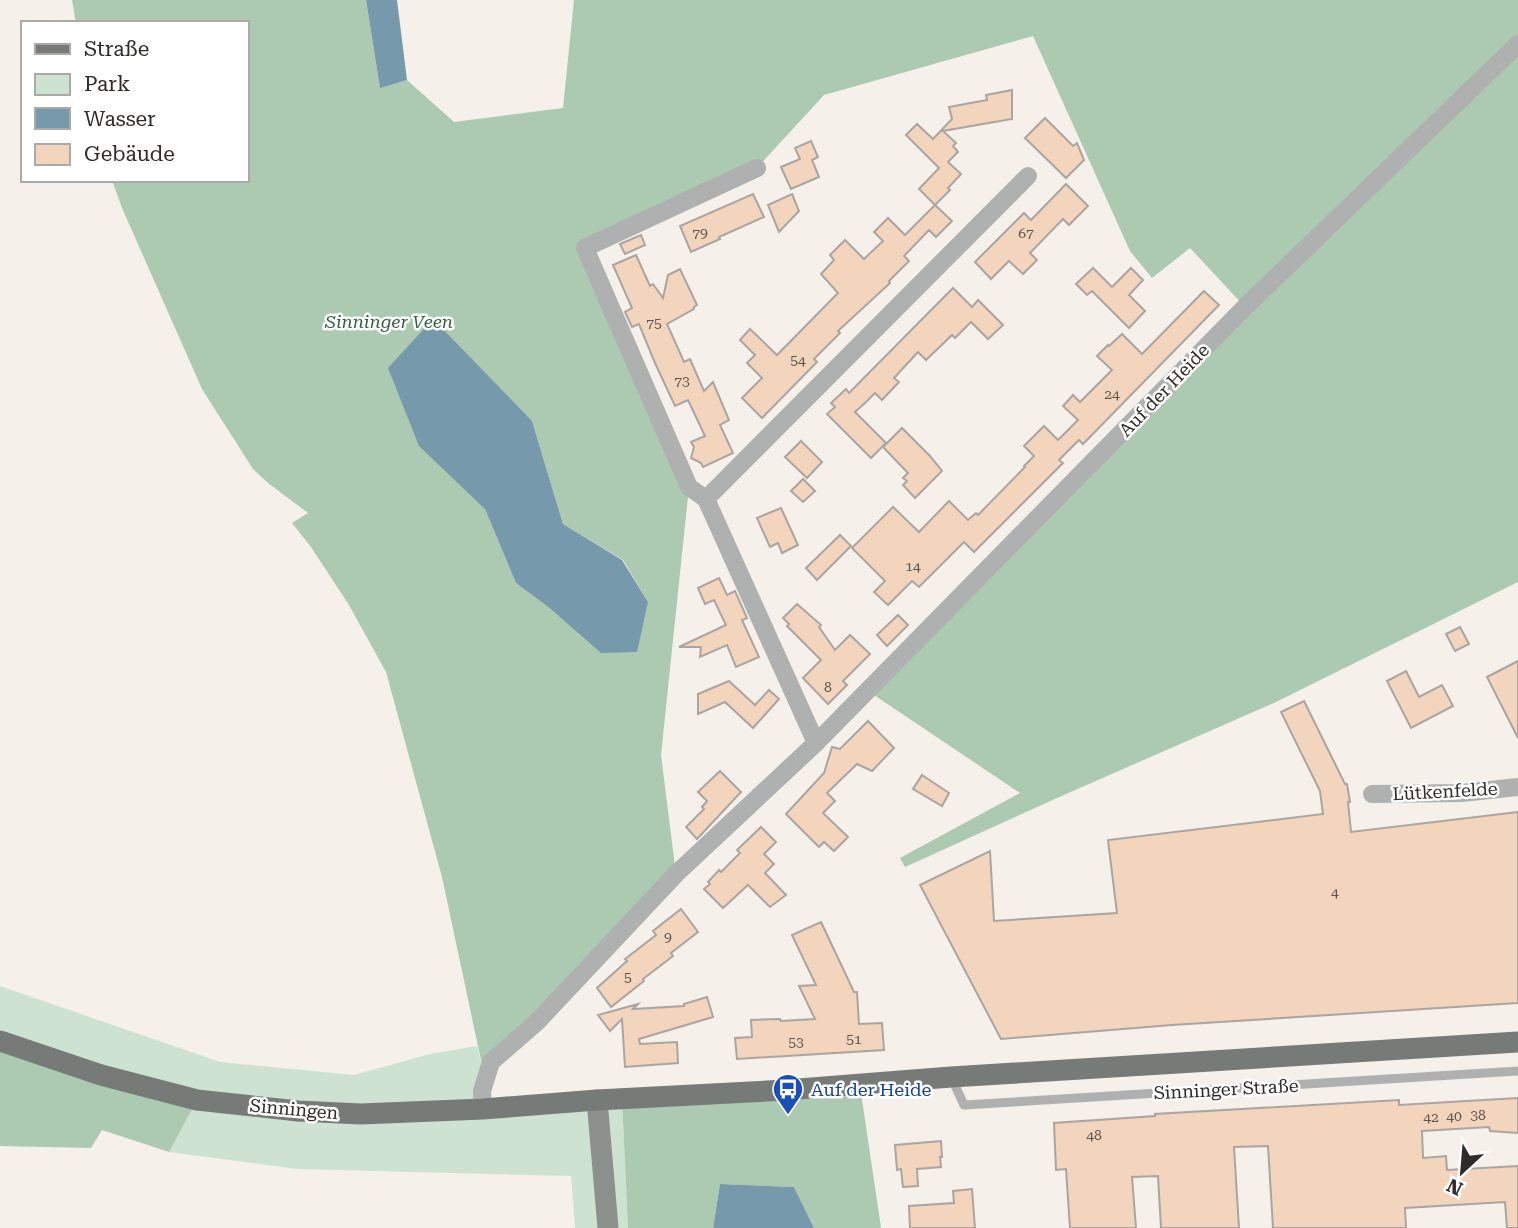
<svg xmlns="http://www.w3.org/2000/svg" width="1518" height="1228" viewBox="0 0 1518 1228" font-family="'Roboto Serif',serif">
	<rect width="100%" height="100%" fill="#f6f0eb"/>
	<polygon fill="#cde2d0" points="0,986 220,1062 354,1075 430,1054 477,1046 485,1079 483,1109 622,1099 628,1228 575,1228 571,1176 298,1169 169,1152 197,1100 0,1041"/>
	<g fill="#acc9b1" fill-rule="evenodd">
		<path d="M72 0H366L380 87 407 80 454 122 563 108 574 0H1518V582L1276 702 1057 798 905 867 900 858 1020 793 868 691 1245 307 1190 248 1152 278 1130 251 1033 36 824 95 757 168 585 248 689 487 661 755 676 874 485 1079 442 877 386 672 349 605 311 547 292 523 308 513 268 483 253 469 202 389 122 208 112 180H247V23H76ZM532 421 563 524 623 560 648 602 552 610 516 583 485 509Z"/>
		<polygon points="0,1041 197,1100 169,1152 102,1130 91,1148 0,1146"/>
		<polygon points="860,1086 881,1228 814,1228 794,1187 720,1184 713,1228 628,1228 622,1099"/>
	</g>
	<g fill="#769aab">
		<polygon points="366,0 397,0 407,80 380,88"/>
		<polygon points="433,319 532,421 563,524 622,560 648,602 637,652 601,653 552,610 516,583 485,509 419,446 388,368"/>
		<polygon points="720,1184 794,1187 814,1228 713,1228"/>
	</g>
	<g fill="#f3d4bd" stroke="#aba5a1" stroke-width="2">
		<polygon points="1012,90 1012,119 943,131 956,143 953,146 958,152 948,162 961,174 948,188 950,190 935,205 952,221 936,237 929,230 904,256 909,261 889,281 890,283 838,331 840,333 814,359 817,362 762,418 742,398 762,378 747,363 755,355 740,340 750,329 777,355 838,293 821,274 834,260 830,255 845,240 864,259 883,241 874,232 888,218 905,235 935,205 919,189 939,168 906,135 917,124 933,139 952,119 949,107 987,100 986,95"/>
		<polygon points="1045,118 1073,146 1077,143 1084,160 1066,178 1025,138"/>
		<polygon points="811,141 818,157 812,160 819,177 791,189 781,167 800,159 795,148"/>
		<polygon points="1066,184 1088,206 1069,225 1063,219 1030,253 1037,260 1023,274 1009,261 991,279 975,262 1024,213 1031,220"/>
		<polygon points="753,194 764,217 719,237 720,239 691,252 680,226"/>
		<polygon points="792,194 799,211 779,232 768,205"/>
		<polygon points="641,235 645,245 625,254 620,244"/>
		<polygon points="636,255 650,286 653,284 663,298 668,275 680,269 697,305 694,307 694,309 667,324 684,362 690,359 704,391 713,382 729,420 720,425 733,453 703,467 701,463 691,458 694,447 691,442 705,436 688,400 675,406 655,363 639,324 632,327 625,312 632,308 613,265"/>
		<polygon points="1093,268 1112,287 1131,268 1143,280 1129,295 1145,311 1129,328 1092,291 1087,295 1076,284"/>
		<polygon points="953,288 972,307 978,300 1003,325 988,339 971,322 955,338 952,335 926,360 918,352 894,378 899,382 882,400 875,393 865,403 855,412 886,443 871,458 827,414 835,407 831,403 846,389 849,393"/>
		<polygon points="1204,291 1219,305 1083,444 1079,440 1059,460 1063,463 974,552 964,542 919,587 912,581 888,605 874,592 885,581 852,548 893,507 919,532 949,501 968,520 976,513 978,515 1025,467 1024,466 1034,456 1024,446 1044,426 1058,440 1078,420 1063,406 1073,395 1080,402 1112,370 1097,356 1108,345 1109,346 1122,334 1142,354"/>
		<polygon points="902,428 930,456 942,471 915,498 903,485 907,481 903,478 908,473 883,447"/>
		<polygon points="801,441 822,462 807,478 785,457"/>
		<polygon points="803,479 815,491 803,502 791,491"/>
		<polygon points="781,508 798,545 782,553 778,543 770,547 757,518"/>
		<polygon points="840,535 851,546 817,580 806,568"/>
		<polygon points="719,578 727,595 735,591 747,618 742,620 759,657 736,667 727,645 700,657 701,647 679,647 726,625 714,600 705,604 698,588"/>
		<polygon points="797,604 821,625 819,627 835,650 850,635 870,654 843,681 847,685 828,704 803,678 821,660 787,626 789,624 783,618"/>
		<polygon points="898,615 908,625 887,646 877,635"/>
		<polygon points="1460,627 1469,644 1455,651 1446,634"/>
		<polygon points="1518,661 1518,738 1487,677"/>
		<polygon points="1406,671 1419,697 1442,685 1453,706 1411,728 1387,681"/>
		<polygon points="729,681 755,705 769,690 779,699 753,728 725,702 698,714 698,694"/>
		<polygon points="1304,701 1345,784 1347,784 1350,802 1348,802 1351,832 1518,812 1518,1003 1172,1025 1001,1039 920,885 990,851 994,921 1117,913 1108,840 1323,814 1320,791 1281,712"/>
		<polygon points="868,721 894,748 872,771 857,764 827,793 835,801 823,813 848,837 834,851 824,842 819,847 786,814 824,773 832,747 840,749"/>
		<polygon points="720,771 741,792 697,839 686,827 704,809 702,807 707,801 698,792"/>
		<polygon points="922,775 949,793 942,806 913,789"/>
		<polygon points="761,827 776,842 764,854 774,864 765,873 786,895 770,907 748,885 723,908 704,889 710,884 708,882 719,870 721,872 740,853 737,850"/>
		<polygon points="681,909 698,932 671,953 673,956 643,979 644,981 611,1007 597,988 627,961 625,959 656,935 653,931"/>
		<polygon points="821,922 854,992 857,992 859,1024 882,1023 884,1050 737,1059 735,1038 752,1037 751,1020 780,1019 781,1021 815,1019 799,986 816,985 792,935"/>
		<polygon points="707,997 713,1017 639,1039 640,1044 677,1042 678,1063 625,1067 622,1019 610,1031 598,1015 638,1004 633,1009 684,1006 684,1004"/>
		<polygon points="1518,1098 1518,1133 1490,1131 1489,1127 1422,1131 1423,1158 1446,1156 1447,1170 1518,1166 1518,1228 1507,1228 1505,1202 1405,1208 1406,1228 1273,1228 1268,1146 1234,1147 1239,1228 1161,1228 1158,1176 1132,1177 1136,1228 1070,1228 1066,1169 1056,1170 1054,1123 1155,1116 1155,1114 1399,1100 1399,1105"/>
		<polygon points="941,1141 942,1157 940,1157 941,1167 917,1169 918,1186 903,1187 901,1169 897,1170 895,1145"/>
		<polygon points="972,1189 975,1228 910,1228 909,1206 954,1203 953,1191"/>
	</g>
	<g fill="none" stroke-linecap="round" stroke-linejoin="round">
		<polyline stroke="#aeb1af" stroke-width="9" points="952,1079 964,1105 1518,1071"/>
		<g stroke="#aeb1af" stroke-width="18">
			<polyline points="757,168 585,248 689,487 706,499 816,743 1245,307 1518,44"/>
			<polyline points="706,499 1028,176"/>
			<polyline points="1372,794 1462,793 1518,787"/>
			<polyline points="483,1109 482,1091 491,1062 537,1022 676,874 816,743"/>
		</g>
		<polyline stroke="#8d918e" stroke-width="21" points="597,1100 608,1228"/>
		<polyline stroke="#767b77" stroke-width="21" points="0,1041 101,1075 197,1100 298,1111 361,1114 483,1109 597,1100 786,1090 951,1077 1518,1042"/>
	</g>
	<defs>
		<g id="bus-pin" transform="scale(1.575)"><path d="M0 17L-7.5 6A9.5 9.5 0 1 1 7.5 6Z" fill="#1a4fb4" stroke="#fff"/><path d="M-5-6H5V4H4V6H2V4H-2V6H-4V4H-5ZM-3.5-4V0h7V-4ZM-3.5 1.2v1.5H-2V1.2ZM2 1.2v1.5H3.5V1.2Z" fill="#fff"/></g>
	</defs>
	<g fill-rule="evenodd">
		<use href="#bus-pin" x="788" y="1089"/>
	</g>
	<g text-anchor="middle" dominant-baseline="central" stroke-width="5" stroke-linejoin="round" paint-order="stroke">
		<g font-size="14" fill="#5f554e">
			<text x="700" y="233">79</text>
			<text x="1026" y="233">67</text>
			<text x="654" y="323">75</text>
			<text x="798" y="360">54</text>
			<text x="682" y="381">73</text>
			<text x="1112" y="394">24</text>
			<text x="913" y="566">14</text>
			<text x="828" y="687">8</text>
			<text x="1335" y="892">4</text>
			<text x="668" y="937">9</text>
			<text x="628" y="977">5</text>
			<text x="854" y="1039">51</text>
			<text x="796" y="1042">53</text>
			<text x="1478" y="1115">38</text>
			<text x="1454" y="1116">40</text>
			<text x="1431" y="1117">42</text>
			<text x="1094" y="1135">48</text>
		</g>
		<g font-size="18" font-style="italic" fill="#315e3b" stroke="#fff">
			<text x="389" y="321">Sinninger Veen</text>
		</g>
		<g font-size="18" fill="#2e2b29" stroke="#fff">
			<text transform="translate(1164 390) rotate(-46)">Auf der Heide</text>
			<text transform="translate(1445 791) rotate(-3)">Lütkenfelde</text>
			<text transform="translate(1226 1089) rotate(-3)">Sinninger Straße</text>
			<text transform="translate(294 1109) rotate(5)">Sinningen</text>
		</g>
		<g font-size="18" fill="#164399" stroke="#fff" text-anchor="start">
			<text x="811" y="1089">Auf der Heide</text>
		</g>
	</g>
	<rect x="21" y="21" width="228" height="161" fill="#ffffff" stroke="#abaaa9" stroke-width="2"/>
	<rect x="35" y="44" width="35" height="10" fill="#767b77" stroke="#abaaa9" stroke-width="2"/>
	<text x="84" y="56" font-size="21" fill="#2e2b29">Straße</text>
	<rect x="35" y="74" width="35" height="21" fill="#cde2d0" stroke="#abaaa9" stroke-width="2"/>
	<text x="84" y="91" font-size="21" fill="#2e2b29">Park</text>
	<rect x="35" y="108" width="35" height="21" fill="#769aab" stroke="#abaaa9" stroke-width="2"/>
	<text x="84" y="126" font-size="21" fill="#2e2b29">Wasser</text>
	<rect x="35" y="144" width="35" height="21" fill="#f3d4bd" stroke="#abaaa9" stroke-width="2"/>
	<text x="84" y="161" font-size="21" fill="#2e2b29">Gebäude</text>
	<g transform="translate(1462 1172) rotate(206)" stroke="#ffffff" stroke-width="5" paint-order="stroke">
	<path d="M0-5L12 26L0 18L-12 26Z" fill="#2e2b29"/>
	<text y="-10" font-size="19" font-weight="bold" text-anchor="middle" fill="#2e2b29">N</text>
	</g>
</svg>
